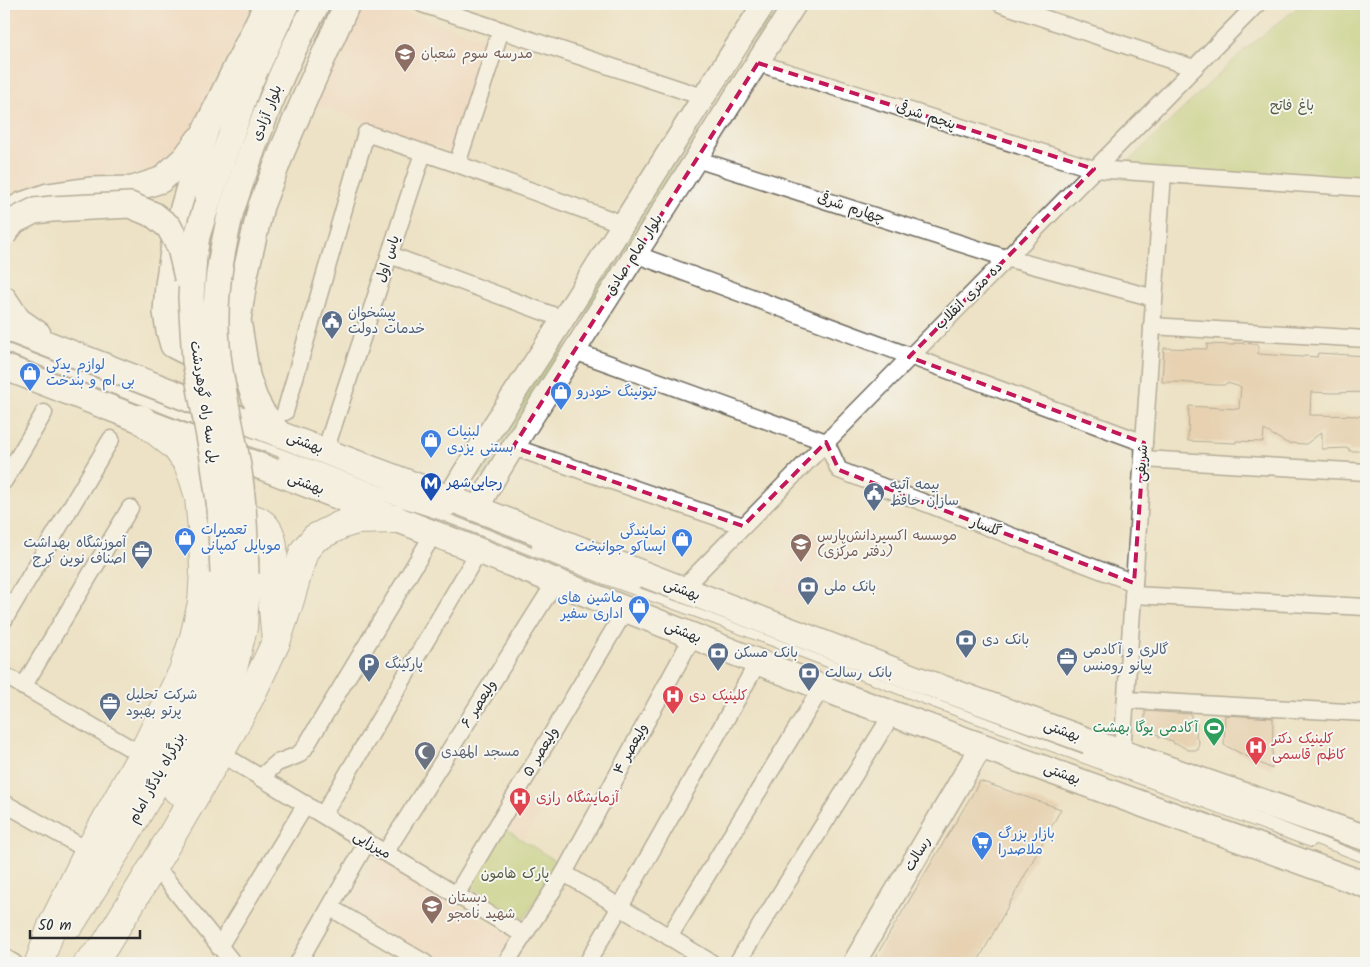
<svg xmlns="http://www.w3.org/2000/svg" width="1370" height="967" viewBox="0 0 1370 967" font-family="Kalam,'Playpen Sans Arabic',sans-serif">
	<rect width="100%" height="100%" fill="#f6f6f2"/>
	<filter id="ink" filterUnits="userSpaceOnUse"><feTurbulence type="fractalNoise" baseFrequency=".02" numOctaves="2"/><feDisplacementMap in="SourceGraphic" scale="10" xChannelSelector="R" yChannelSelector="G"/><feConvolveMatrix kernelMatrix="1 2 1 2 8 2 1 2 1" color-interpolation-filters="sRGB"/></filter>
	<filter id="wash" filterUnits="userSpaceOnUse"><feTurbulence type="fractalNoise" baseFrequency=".0096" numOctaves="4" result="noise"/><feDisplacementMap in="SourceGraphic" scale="20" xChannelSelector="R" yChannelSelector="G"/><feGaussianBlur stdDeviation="1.12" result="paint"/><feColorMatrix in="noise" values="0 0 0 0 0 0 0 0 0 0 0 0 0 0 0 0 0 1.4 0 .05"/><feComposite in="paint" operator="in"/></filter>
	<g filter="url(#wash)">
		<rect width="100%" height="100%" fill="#ede2c5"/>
		<g fill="#f4d3c0">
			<polygon points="4,4 252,4 193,128 166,163 147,172 93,177 38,185 14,193 4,199"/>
			<polygon points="373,4 489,40 452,152 316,105 363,8"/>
			<polygon points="803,526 825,535 799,600 776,590"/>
			<polygon points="514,798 540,811 524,838 499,823"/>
			<polygon points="379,857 516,941 503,963 438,963 348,909"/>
		</g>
		<g fill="#b4cc71" stroke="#707c4e">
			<polygon points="1302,4 1366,4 1366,186 1124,166 1243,51"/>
			<polygon points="505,829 559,863 524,919 469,886"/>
		</g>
		<g fill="#8fb063" stroke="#5d6e47">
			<polygon points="776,4 784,4 730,90 724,88"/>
			<polygon points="694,127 699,130 699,133 485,475 480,477 475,477 474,472"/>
		</g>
		<g id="blocks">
			<g fill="#dfbc97">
				<polygon points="1234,343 1258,344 1258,354 1303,357 1304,356 1317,357 1318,353 1366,356 1366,392 1333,393 1311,392 1310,415 1366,416 1366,451 1349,451 1349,448 1322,449 1322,432 1306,444 1287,443 1264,430 1263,442 1236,441 1236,443 1188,441 1189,406 1239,409 1241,387 1227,383 1224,385 1214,385 1178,382 1162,382 1164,348 1207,349 1207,344 1233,345"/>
				<polygon points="1145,711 1191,714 1191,725 1197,724 1196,737 1199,741 1198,750 1188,750 1178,744 1174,744 1173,741 1168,740 1162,737 1159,737 1159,735 1152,733 1149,727 1145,724"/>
				<polygon points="1225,715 1273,718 1272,769 1224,745"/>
				<polygon points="980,781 1061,809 977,963 872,963"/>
			</g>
		</g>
	</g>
	<g filter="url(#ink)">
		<use href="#blocks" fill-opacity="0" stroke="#6f6b61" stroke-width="1"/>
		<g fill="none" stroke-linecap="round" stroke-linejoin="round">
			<g stroke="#6f6b61" stroke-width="10">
				<g id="lane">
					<polyline points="4,347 203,424"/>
					<polyline points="237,437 381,490 451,511"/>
					<polyline points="281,461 378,495 445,517 605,580 702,615 936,704 1311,843"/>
					<polyline points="536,545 567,559 637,584"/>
					<polyline points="1087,754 1233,808 1366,859"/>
				</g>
			</g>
			<g stroke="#6f6b61" stroke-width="19">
				<g id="street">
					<polyline points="422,4 703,97"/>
					<polyline points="1001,4 1194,68"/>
					<polyline points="758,63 1094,169 1366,188"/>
					<polyline points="696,159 1006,258 1154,298"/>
					<polyline points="457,164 501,30"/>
					<polyline points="635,254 1144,443"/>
					<polyline points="390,255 563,319"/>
					<polyline points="1152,326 1366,339"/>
					<polyline points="574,351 826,442"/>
					<polyline points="285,412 366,133 457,164 623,224"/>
					<polyline points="826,442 839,470 1134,583"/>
					<polyline points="513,447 743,526"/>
					<polyline points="325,451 423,153"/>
					<polyline points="1143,459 1366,472"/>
					<polyline points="4,481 44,413"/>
					<polyline points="682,589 1257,4"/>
					<polyline points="1133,595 1366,607"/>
					<polyline points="4,620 111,439"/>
					<polyline points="4,675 142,755"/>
					<polyline points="23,687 130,508"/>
					<polyline points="1126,700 1366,713"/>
					<polyline points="1122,752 1163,174"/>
					<polyline points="220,753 367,842 524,935"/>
					<polyline points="260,778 277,763 298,755 304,749 434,533"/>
					<polyline points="4,803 89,851"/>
					<polyline points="323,815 479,551"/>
					<polyline points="385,853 556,581"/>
					<polyline points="564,873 712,963"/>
					<polyline points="165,878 233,963"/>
					<polyline points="456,895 626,609"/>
					<polyline points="331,908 425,963"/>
					<polyline points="669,937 822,687"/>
					<polyline points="219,947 306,804"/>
					<polyline points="4,957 14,963"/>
					<polyline points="298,963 367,842"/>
					<polyline points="506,963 564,873 693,636"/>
					<polyline points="587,963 620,907 758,662"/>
					<polyline points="737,963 893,713"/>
				</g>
			</g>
			<g stroke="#6f6b61" stroke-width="25">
				<g id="secondary">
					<path d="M449 498C485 436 526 377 565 316 631 212 696 107 764 4"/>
					<path d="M477 509 492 482 513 447 696 159C728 106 762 56 795 4"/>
					<polyline points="854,963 982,745"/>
				</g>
			</g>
			<g stroke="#6f6b61" stroke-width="28">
				<g id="primary">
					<polyline points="208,201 248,86 286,4"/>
					<polyline points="12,211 22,205 48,196 90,190 133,189 161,180 185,158 199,139"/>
					<path d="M231 211C255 140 280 69 317 4"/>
					<polyline points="4,299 18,320 38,334"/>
					<polyline points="4,327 279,434 449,498 682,589 914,678 1111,749 1366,838"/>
					<path d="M213 352C196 358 188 353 173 345L169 331 166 312 168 285 175 238 183 208 206 129 267 4"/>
					<polyline points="4,367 479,551 846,697 1366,885"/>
					<polyline points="279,434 262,412 255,399 247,376 238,320 245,275 261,206 283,149 308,91 347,4"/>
				</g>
			</g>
			<g stroke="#6f6b61" stroke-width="30">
				<g id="highway">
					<path d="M221 521C229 516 238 515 247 517 284 524 271 565 272 592 272 605 274 618 275 630"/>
					<polyline points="177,790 193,762 222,703 229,685 243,628 246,574"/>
					<polyline points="71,923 121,843 172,754 200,696 207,679 218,625 223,575"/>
					<polyline points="39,963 52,926 89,851 142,755 183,671 194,637 202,603 204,570 203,540 199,497 194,480 188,464 176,447 141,419"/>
					<polyline points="88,963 104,947 156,862 220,753 250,697 276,642 289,603 304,551 315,538 341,525 356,520 395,519"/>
				</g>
			</g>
			<use href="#lane" stroke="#fff" stroke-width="8"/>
			<use href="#street" stroke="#fff" stroke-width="16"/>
			<use href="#secondary" stroke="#fff" stroke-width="22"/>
			<use href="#primary" stroke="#fff" stroke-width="25"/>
			<use href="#highway" stroke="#fff" stroke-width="28"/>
			<g stroke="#6f6b61" stroke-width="28" stroke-linecap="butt">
				<g id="primary-bridge">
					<polyline points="208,201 197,236 194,256 191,297 195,361 213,458 220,509 223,573"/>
					<path d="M231 211C223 247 216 280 216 317 215 365 229 413 237 460 244 497 245 536 246 574"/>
					<polyline points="4,234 14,221 34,211 52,209 130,205 154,215 169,227 180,248 187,278"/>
				</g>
			</g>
			<use href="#primary-bridge" stroke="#fff" stroke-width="25"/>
		</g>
	</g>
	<path d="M0 0H1370V967H0ZM758 63 1094 169 909 357 1144 443 1134 583 839 470 826 442 743 526 513 447Z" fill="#ede2c5" fill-opacity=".55" fill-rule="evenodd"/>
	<path fill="none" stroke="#c2185b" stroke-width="4" stroke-dasharray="10 6" stroke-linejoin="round" d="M758 63 1094 169 909 357 1144 443 1134 583 839 470 826 442 743 526 513 447Z"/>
	<defs>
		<g id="school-pin" transform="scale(1.125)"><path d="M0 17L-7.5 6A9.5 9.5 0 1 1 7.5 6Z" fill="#8d6e63" stroke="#f6f6f2"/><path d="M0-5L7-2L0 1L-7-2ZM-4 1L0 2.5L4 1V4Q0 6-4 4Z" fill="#fff"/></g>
		<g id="civic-pin" transform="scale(1.125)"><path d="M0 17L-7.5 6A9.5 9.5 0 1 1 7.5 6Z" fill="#5c6f8a" stroke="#f6f6f2"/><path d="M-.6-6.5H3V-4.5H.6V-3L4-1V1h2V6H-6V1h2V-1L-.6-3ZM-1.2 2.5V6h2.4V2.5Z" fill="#fff"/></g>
		<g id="shop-pin" transform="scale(1.125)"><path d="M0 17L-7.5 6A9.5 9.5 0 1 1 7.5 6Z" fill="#3f7fe0" stroke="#f6f6f2"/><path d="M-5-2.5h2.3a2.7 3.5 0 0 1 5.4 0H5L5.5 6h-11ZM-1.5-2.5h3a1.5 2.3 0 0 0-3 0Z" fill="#fff"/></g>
		<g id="metro-pin" transform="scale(1.125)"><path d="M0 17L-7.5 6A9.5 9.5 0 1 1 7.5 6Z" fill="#1a4fb4" stroke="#f6f6f2"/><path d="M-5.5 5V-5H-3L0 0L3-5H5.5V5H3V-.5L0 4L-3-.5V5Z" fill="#fff"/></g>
		<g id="office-pin" transform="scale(1.125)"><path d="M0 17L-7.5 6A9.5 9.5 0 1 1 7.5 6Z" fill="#5c6f8a" stroke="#f6f6f2"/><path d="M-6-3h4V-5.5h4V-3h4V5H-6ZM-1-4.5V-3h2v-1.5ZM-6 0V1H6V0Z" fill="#fff"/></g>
		<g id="bank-pin" transform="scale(1.125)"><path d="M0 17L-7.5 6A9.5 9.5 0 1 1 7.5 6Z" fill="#5c6f8a" stroke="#f6f6f2"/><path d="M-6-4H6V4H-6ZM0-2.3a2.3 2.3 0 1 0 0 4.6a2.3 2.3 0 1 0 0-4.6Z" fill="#fff"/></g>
		<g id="parking-pin" transform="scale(1.125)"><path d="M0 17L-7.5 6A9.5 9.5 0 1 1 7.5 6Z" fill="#5c6f8a" stroke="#f6f6f2"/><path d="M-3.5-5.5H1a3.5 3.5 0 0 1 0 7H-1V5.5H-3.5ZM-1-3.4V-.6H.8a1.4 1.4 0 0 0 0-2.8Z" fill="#fff"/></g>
		<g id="hospital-pin" transform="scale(1.125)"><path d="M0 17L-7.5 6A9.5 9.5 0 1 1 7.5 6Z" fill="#e0444e" stroke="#f6f6f2"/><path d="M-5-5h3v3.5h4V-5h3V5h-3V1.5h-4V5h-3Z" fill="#fff"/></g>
		<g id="stadium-pin" transform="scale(1.125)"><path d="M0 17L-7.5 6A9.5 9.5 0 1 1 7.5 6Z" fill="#2e9e5b" stroke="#f6f6f2"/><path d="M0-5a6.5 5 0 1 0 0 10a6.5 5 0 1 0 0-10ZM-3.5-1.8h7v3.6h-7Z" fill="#fff"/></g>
		<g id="mosque-pin" transform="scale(1.125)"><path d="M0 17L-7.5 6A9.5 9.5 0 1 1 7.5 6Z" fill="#6b7280" stroke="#f6f6f2"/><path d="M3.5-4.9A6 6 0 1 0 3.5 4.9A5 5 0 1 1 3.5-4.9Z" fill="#fff"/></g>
		<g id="supermarket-pin" transform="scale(1.125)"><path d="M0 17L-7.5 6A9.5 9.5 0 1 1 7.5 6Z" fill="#3f7fe0" stroke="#f6f6f2"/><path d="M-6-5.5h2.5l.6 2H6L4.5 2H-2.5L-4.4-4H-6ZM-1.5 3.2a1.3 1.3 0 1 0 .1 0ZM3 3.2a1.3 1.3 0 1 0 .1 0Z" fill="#fff"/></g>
	</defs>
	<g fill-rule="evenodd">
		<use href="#school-pin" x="405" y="54"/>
		<use href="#civic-pin" x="332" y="321"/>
		<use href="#shop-pin" x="30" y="373"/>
		<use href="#shop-pin" x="561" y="392"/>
		<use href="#shop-pin" x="431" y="440"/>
		<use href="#metro-pin" x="431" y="483"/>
		<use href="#civic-pin" x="874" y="493"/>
		<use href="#shop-pin" x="185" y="538"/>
		<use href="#shop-pin" x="682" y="539"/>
		<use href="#school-pin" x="801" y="544"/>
		<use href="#office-pin" x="142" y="551"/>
		<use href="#bank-pin" x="808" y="587"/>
		<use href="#shop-pin" x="639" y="606"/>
		<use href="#bank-pin" x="966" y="640"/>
		<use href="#bank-pin" x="718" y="653"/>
		<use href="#office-pin" x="1067" y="658"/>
		<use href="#parking-pin" x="369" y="664"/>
		<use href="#bank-pin" x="809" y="673"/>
		<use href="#hospital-pin" x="673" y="696"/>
		<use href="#office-pin" x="110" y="703"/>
		<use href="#stadium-pin" x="1214" y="728"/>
		<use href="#hospital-pin" x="1256" y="747"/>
		<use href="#mosque-pin" x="425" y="752"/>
		<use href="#hospital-pin" x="520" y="798"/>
		<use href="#supermarket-pin" x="982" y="842"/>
		<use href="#school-pin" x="432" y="906"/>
	</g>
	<g text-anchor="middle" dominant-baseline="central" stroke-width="4" stroke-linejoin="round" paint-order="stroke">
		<g font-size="14" fill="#785e54" stroke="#f6f6f2" text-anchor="start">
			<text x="421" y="54">مدرسه سوم شعبان</text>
			<text x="817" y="536">موسسه اکسیردانش‌پارس<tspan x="817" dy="16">(دفتر مرکزی)</tspan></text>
			<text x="448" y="898">دبستان<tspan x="448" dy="16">شهید نامجو</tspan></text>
		</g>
		<g font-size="14" fill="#545b40" stroke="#f6f6f2">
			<text x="1292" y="106">باغ فاتح</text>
			<text x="515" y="874">پارک هامون</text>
		</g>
		<g font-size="14" fill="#2b2b2b" stroke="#f6f6f2">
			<text transform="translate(267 113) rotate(-68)">بلوار آزادی</text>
			<text transform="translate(926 116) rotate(18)">پنجم شرقی</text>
			<text transform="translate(851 208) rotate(18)">چهارم شرقی</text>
			<text transform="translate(634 255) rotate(-57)">بلوار امام صادق</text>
			<text transform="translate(388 259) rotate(-72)">یاس اول</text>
			<text transform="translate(969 296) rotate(-45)">ده متری انقلاب</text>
			<text transform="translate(204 402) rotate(81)">پل سه راه گوهردشت</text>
			<text transform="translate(305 443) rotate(21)">بهشتى</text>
			<text transform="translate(1142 463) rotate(-86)">شریفی</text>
			<text transform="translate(306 484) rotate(21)">بهشتی</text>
			<text transform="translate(986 527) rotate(21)">گلسار</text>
			<text transform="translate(682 590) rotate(21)">بهشتى</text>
			<text transform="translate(683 632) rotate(22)">بهشتی</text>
			<text transform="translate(479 704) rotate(-58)">ولیعصر ۶</text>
			<text transform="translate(1062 731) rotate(20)">بهشتى</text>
			<text transform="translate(631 749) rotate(-61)">ولیعصر ۴</text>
			<text transform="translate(541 752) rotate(-59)">ولیعصر ۵</text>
			<text transform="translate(1062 774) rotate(20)">بهشتی</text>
			<text transform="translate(157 778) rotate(-61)">بزرگراه یادگار امام</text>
			<text transform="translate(372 845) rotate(31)">میرزایی</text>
			<text transform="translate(918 854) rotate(-59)">رسالت</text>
		</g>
		<g font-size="14" fill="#4e5e75" stroke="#f6f6f2" text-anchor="start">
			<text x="348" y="313">پیشخوان<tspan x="348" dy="16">خدمات دولت</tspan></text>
			<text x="890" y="485">بیمه آتیه<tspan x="890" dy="16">سازان حافظ</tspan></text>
			<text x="126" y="543" text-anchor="end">آموزشگاه بهداشت<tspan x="126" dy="16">اصناف نوین کرج</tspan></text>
			<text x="824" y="587">بانک ملی</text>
			<text x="982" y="640">بانک دی</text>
			<text x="1083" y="650">گالری و آکادمی<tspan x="1083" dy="16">پیانو رومنس</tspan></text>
			<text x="734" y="653">بانک مسکن</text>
			<text x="385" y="664">پارکینگ</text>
			<text x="825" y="673">بانک رسالت</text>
			<text x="126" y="695">شرکت تحلیل<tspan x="126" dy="16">پرتو بهبود</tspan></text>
		</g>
		<g font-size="14" fill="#366cbe" stroke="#f6f6f2" text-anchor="start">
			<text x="46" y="365">لوازم یدکی<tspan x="46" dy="16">بی ام و بندخت</tspan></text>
			<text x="577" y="392">تیونینگ خودرو</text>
			<text x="447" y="432">لبنیات<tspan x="447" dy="16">بستنی یزدی</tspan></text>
			<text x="201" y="530">تعمیرات<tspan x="201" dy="16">موبایل کمپانی</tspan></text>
			<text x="666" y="531" text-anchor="end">نمایندگی<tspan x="666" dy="16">ایساکو جوانبخت</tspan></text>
			<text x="623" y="598" text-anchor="end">ماشین های<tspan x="623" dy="16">اداری سفیر</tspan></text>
			<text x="998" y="834">بازار بزرگ<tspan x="998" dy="16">ملاصدرا</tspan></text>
		</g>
		<g font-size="14" fill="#164399" stroke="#f6f6f2" text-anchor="start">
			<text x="447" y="483">رجایی‌شهر</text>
		</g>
		<g font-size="14" fill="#be3a42" stroke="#f6f6f2" text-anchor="start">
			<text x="689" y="696">کلینیک دی</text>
			<text x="1272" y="739">کلینیک دکتر<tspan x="1272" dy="16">کاظم قاسمی</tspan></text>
			<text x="536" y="798">آزمایشگاه رازی</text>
		</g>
		<g font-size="14" fill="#27864d" stroke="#f6f6f2" text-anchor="end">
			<text x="1198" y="728">آکادمی یوگا بهشت</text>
		</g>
		<g font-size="14" fill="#5b616d" stroke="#f6f6f2" text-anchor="start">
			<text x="441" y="752">مسجد المهدی</text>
		</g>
	</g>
	<rect width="1370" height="967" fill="none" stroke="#f6f6f2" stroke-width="20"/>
	<path d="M30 930v8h110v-8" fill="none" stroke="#2b2b2b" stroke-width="2.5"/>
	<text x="38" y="930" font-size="15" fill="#2b2b2b" stroke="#f6f6f2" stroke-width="4" paint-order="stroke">50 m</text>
</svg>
